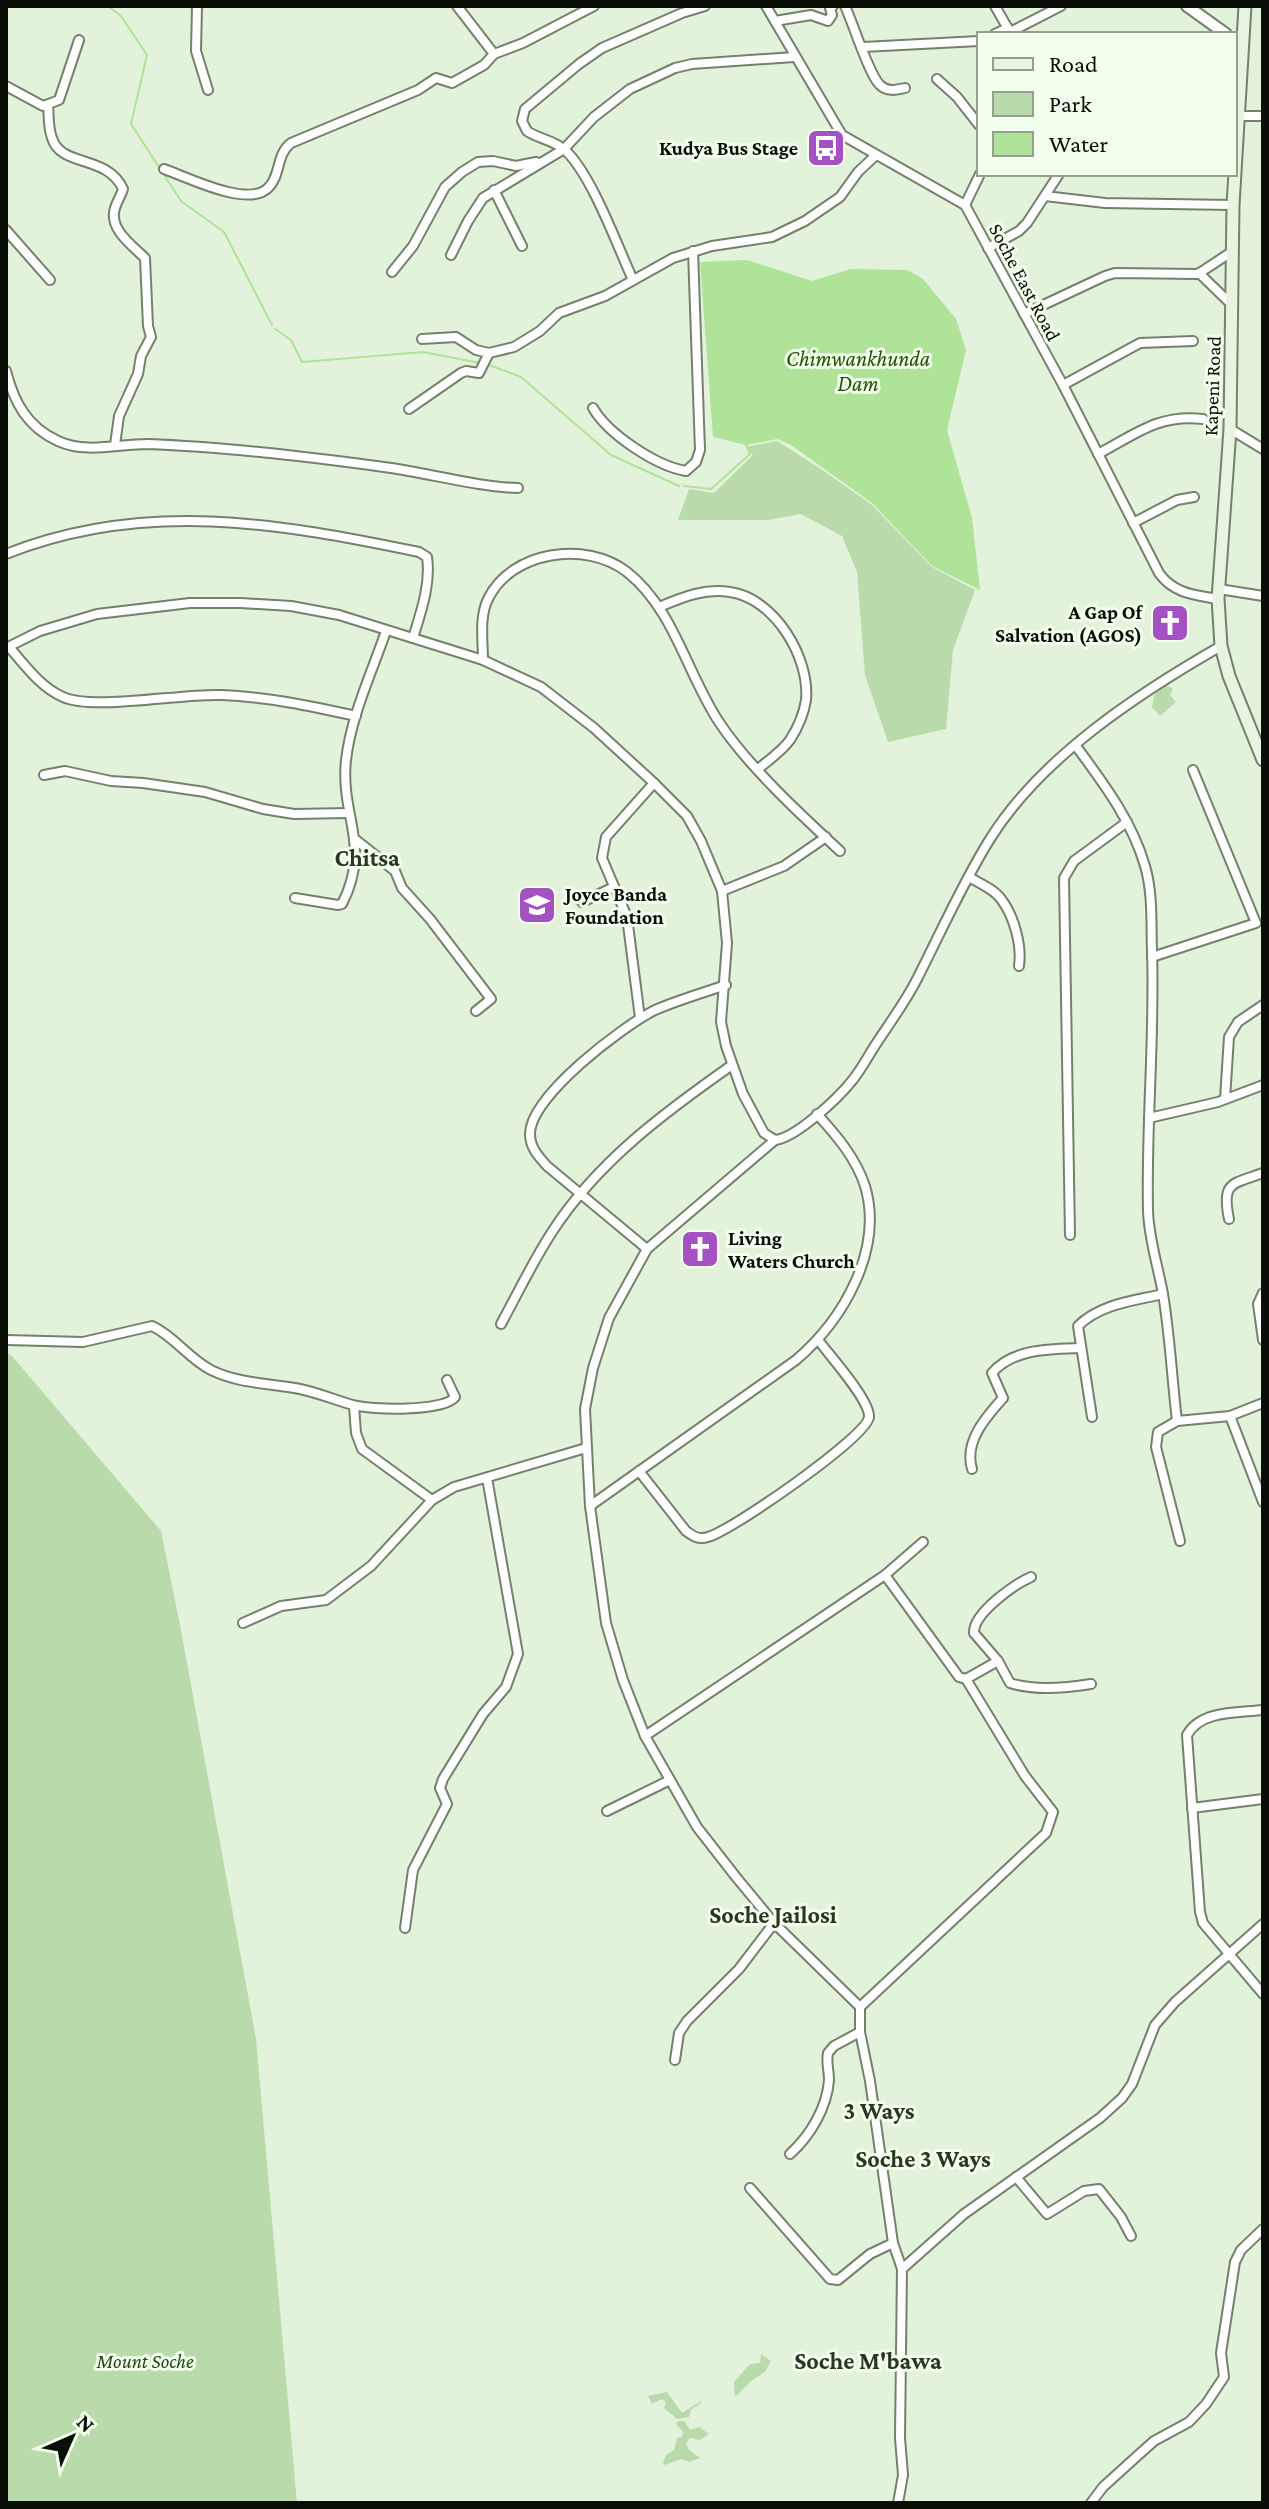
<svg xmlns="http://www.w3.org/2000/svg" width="1269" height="2509" viewBox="0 0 1269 2509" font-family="'Crimson Pro',serif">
	<rect width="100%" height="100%" fill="#e2f2db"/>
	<g fill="#b9dbab">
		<polygon points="777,441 821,469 872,505 932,567 975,590 953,650 946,729 888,742 865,675 857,572 842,536 801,514 768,520 678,520 689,489 714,493 753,455 746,447"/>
		<polygon points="1165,684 1173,689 1170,695 1176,702 1160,716 1152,707 1154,696"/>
		<polygon points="6,1352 12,1356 161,1531 180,1625 256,2039 297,2503 6,2503"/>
		<polygon points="761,2354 771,2361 765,2372 751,2381 735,2397 734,2382 750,2364 760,2363"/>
		<polygon points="667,2392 682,2413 701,2401 701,2403 691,2410 689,2417 677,2419 664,2408 666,2402 662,2399 652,2404 648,2396"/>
		<polygon points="678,2421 684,2421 690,2430 699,2427 709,2434 700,2440 690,2438 686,2444 689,2450 700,2458 689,2462 681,2459 665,2465 663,2463 666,2455 674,2450 677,2438 682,2437 683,2432 676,2424"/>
	</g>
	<polygon fill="#aee398" points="747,260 812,281 851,269 907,270 923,279 956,319 966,350 947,430 972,518 980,590 932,566 872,503 791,445 777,439 746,445 713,437 700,262"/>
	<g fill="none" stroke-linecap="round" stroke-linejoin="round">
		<g stroke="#aee398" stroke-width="2">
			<polyline points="108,6 121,16 147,55 131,124 181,201 224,232 272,325"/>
			<polyline points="275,329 291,340 302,362 423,352 480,363"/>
			<polyline points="486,364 521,377 611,455 679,486"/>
			<polyline points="684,486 711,489 750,454 746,445"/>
		</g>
		<g stroke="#73826d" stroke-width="12">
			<g id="minor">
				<polyline points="197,6 196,51 208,90"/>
				<polyline points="457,6 494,54"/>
				<path d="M766 6 842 135 965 205 1063 385 1159 573C1174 594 1195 595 1218 599"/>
				<path d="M845 6C853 23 869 75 880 85 887 92 896 90 905 88"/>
				<polyline points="995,6 1011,34"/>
				<polyline points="775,21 811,15 828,21 832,15 830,8 833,6"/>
				<polyline points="1010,32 1061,6"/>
				<polyline points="995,34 1008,28"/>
				<polyline points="863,47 979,41"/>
				<polyline points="937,79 957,97 979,125"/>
				<polyline points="6,86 43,106 59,100 79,40"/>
				<path d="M48 105C49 116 48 128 52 138 61 168 107 154 123 189 121 196 117 201 115 208 108 229 133 246 145 258L148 326 151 337 141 356 138 374 119 416 115 445"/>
				<polyline points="1240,116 1263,116"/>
				<path d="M164 169C187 177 248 208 268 188 281 176 276 154 291 143L418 90 436 78 452 83 484 65 494 54 523 43 594 6"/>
				<polyline points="494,190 522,246"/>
				<polyline points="1045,196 1105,203 1233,205"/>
				<polyline points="965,205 980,174"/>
				<polyline points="6,230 50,280"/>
				<polyline points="988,248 1019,231 1027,223 1059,174"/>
				<polyline points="451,255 468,221 483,198 564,149 594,117 630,89 675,68 692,64 794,57"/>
				<polyline points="392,272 413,246 445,187 462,172 478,162 493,161 516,166 536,162"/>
				<polyline points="1199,273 1233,306"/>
				<path d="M633 280C617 245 592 176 566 151 555 140 538 139 527 131L522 121 525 109 579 64 602 48 682 13 705 6"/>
				<polyline points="1024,314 1105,276 1115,273 1198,274 1233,251"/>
				<polyline points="422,339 456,337 476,350 489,353 514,347 540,331 559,313 605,296 673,258 712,246 772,237 805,221 840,197 858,172 876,155"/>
				<path d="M6 371C14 402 27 427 58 441 86 454 118 444 148 444 230 447 311 457 391 468 431 474 479 487 518 488"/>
				<polyline points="1063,385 1140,343 1193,341"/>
				<path d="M593 408C608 434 656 466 686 471L696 462 700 450 693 251"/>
				<polyline points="409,409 461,373 466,371 479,373 489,353"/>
				<polyline points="1230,429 1263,449"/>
				<path d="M1098 454C1136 434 1158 414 1203 419"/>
				<polyline points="1133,523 1177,500 1194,497"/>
				<path d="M6 554C144 499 279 523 419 552L427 557C431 584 421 612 413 638"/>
				<polyline points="1219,589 1263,596"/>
				<path d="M659 607C683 597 704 588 730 592 774 598 810 657 806 700 804 713 797 729 790 740 782 751 769 760 758 769"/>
				<path d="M9 647C25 665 40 687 63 697 95 711 182 693 222 695 268 697 311 706 356 716"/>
				<path d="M6 648 40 631 97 614 190 603H241L291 606 339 615 483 660 541 687 594 728 654 783 687 816 701 841 722 891 727 943 721 1022 726 1046 743 1094 764 1133 775 1140C796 1138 838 1098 851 1082 862 1069 869 1054 878 1041 891 1021 906 1001 917 979 941 932 962 884 990 839 1041 757 1139 693 1221 646"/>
				<path d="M483 660C483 641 479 617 488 599 511 551 586 540 627 572 674 609 687 674 719 722 748 766 801 815 840 851"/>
				<path d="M1076 746C1104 784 1132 821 1145 866 1153 893 1151 923 1152 951 1155 1037 1146 1124 1148 1211 1149 1240 1158 1266 1163 1294 1170 1336 1172 1379 1177 1421"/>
				<polyline points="44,775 65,771 111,781 143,783 205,792 263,809 294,814 349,813"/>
				<polyline points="356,840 395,871 402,888 430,919 491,999 476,1011"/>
				<path d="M969 877C979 883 994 889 1001 899 1014 916 1022 945 1019 966"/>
				<polyline points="722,891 784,866 826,837"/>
				<path d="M295 898 338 905 342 904C372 845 340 817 346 760 351 716 372 672 386 631"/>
				<polyline points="582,902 614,887"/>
				<polyline points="1152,957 1256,923 1193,770"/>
				<polyline points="640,1018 627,917 602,858 606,837 654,783"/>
				<polyline points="1225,1099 1229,1037 1238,1022 1263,1005"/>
				<polyline points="1149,1118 1218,1102 1263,1085"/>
				<polyline points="775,1140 647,1249 609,1318 593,1368 585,1409 590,1506 606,1623 623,1680 645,1736 697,1827 736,1877 774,1923 860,2007 860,2032 870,2081 893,2243 902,2269 900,2438 903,2475 898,2503"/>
				<path d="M1229 1219C1221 1181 1233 1184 1263 1173"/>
				<polyline points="1070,1235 1064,878 1074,861 1127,822"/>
				<path d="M647 1249 547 1166C539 1157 530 1148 530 1134 530 1096 623 1026 655 1010 678 1000 702 993 726 985"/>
				<polyline points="1263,1293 1258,1304 1263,1340"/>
				<path d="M501 1324C518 1293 533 1261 552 1232 597 1162 665 1112 732 1065"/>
				<path d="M6 1340 83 1342 152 1326C174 1336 188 1358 211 1370 239 1384 270 1383 300 1389 319 1393 335 1400 353 1405 371 1410 444 1412 455 1397L447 1380"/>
				<polyline points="1230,1416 1263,1502"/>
				<path d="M1092 1417 1078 1326C1100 1304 1133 1301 1163 1294"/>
				<path d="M972 1469C964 1442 985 1418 1003 1398L992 1373C1013 1348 1052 1349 1081 1348"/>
				<path d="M639 1471 686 1531C693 1536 698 1540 708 1537 731 1531 867 1437 869 1417 870 1400 830 1356 819 1341"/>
				<polyline points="432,1500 454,1487 586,1448"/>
				<path d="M590 1506 796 1360C843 1320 884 1250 865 1186 856 1158 836 1135 817 1114"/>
				<polyline points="1180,1541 1156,1447 1158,1432 1177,1421 1230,1416 1263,1403"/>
				<polyline points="885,1575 959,1677 966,1679 998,1661"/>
				<path d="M1031 1577C1015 1584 973 1613 974 1633L998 1661 1010 1683C1034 1691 1066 1688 1091 1684"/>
				<polyline points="243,1623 281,1606 326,1600 371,1566 432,1500 362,1449 356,1433 354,1406"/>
				<path d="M1263 1710C1237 1713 1201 1710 1187 1735L1200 1912 1203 1923 1263 1994"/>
				<polyline points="645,1736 885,1575 923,1542"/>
				<polyline points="1192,1808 1263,1799"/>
				<polyline points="607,1811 670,1780"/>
				<polyline points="405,1928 413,1870 447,1804 440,1788 443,1779 483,1714 506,1687 518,1654 487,1478"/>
				<polyline points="860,2007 1046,1833 1053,1812 1025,1776 966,1679"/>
				<polyline points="675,2060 679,2033 687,2021 739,1969 774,1923"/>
				<path d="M790 2154C810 2136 827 2108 829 2080 829 2070 826 2062 828 2053L834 2046 860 2032"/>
				<polyline points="1016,2177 1047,2214 1084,2191 1099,2189 1121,2217 1131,2236"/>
				<polyline points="750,2188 830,2279 838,2280 870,2254 893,2243"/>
				<polyline points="902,2269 964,2214 1100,2118 1122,2098 1132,2084 1155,2025 1175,2002 1263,1924"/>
				<polyline points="1091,2503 1103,2487 1135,2458 1154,2441 1189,2422 1206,2404 1224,2377 1221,2353 1235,2262 1241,2250 1263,2229"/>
			</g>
		</g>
		<g stroke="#73826d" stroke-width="14">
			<polyline id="tertiary" points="1187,6 1226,34"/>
		</g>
		<g stroke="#73826d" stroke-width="15">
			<polyline id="secondary" points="1245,6 1233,205 1230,429 1218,599 1221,646 1229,676 1263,760"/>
		</g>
		<use href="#minor" stroke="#fff" stroke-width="8"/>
		<use href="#tertiary" stroke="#fff" stroke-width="10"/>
		<use href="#secondary" stroke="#e7f4e2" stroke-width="11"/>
	</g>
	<defs>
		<g id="bus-square" transform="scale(2)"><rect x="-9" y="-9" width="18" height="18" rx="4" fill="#a451c1" stroke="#f1ffec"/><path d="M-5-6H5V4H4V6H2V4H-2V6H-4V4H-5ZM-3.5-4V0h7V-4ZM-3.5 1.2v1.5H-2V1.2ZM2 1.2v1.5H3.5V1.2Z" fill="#fff"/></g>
		<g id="church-square" transform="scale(2)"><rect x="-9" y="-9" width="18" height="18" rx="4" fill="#a451c1" stroke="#f1ffec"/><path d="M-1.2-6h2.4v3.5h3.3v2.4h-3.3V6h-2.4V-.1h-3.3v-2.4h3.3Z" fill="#fff"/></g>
		<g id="school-square" transform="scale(2)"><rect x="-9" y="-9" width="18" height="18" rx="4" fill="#a451c1" stroke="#f1ffec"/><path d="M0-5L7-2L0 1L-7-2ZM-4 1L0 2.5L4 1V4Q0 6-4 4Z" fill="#fff"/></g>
	</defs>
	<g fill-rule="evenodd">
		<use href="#bus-square" x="826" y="148"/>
		<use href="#church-square" x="1170" y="623"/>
		<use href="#school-square" x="537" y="905"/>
		<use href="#church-square" x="700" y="1249"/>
	</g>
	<g text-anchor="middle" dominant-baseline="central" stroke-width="6" stroke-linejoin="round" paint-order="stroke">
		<g font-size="20" font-weight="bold" fill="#090e07" stroke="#f1ffec" text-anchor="end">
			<text x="798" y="148">Kudya Bus Stage</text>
			<text x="1142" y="612">A Gap Of<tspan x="1142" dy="23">Salvation (AGOS)</tspan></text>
			<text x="565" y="894" text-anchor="start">Joyce Banda<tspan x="565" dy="23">Foundation</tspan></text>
			<text x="728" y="1238" text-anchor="start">Living<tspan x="728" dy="23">Waters Church</tspan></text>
		</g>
		<g font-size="20" fill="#090e07" stroke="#f1ffec">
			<text transform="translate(1025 282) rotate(62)">Soche East Road</text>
			<text transform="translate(1212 386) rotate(-88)">Kapeni Road</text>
		</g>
		<g font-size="20" font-style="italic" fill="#244613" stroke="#f1ffec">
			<text x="145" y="2361">Mount Soche</text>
		</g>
		<g font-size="22" font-style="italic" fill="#235202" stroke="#f1ffec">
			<text x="858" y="358">Chimwankhunda<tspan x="858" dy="25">Dam</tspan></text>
		</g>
		<g font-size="24" font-weight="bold" fill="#2a3624" stroke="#f1ffec">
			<text x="367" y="857">Chitsa</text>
			<text x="773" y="1914">Soche Jailosi</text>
			<text x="879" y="2110">3 Ways</text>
			<text x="923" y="2158">Soche 3 Ways</text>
			<text x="868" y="2360">Soche M'bawa</text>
		</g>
	</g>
	<rect width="1269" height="2509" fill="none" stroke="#090e07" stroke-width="16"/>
	<rect x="977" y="32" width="260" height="144" fill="#f1ffec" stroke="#949f90" stroke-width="2"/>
	<rect x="993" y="58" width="40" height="12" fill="#e7f4e2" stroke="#949f90" stroke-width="2"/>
	<text x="1049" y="72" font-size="24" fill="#090e07">Road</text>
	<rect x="993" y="92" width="40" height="24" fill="#b9dbab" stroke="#949f90" stroke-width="2"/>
	<text x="1049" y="112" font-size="24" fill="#090e07">Park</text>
	<rect x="993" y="132" width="40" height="24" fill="#aee398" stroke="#949f90" stroke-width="2"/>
	<text x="1049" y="152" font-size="24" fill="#090e07">Water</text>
	<g transform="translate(72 2437) rotate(45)" stroke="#f1ffec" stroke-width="6" paint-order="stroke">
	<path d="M0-6L14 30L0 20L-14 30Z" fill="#090e07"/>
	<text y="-12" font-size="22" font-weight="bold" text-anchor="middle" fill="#090e07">N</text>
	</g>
</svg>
